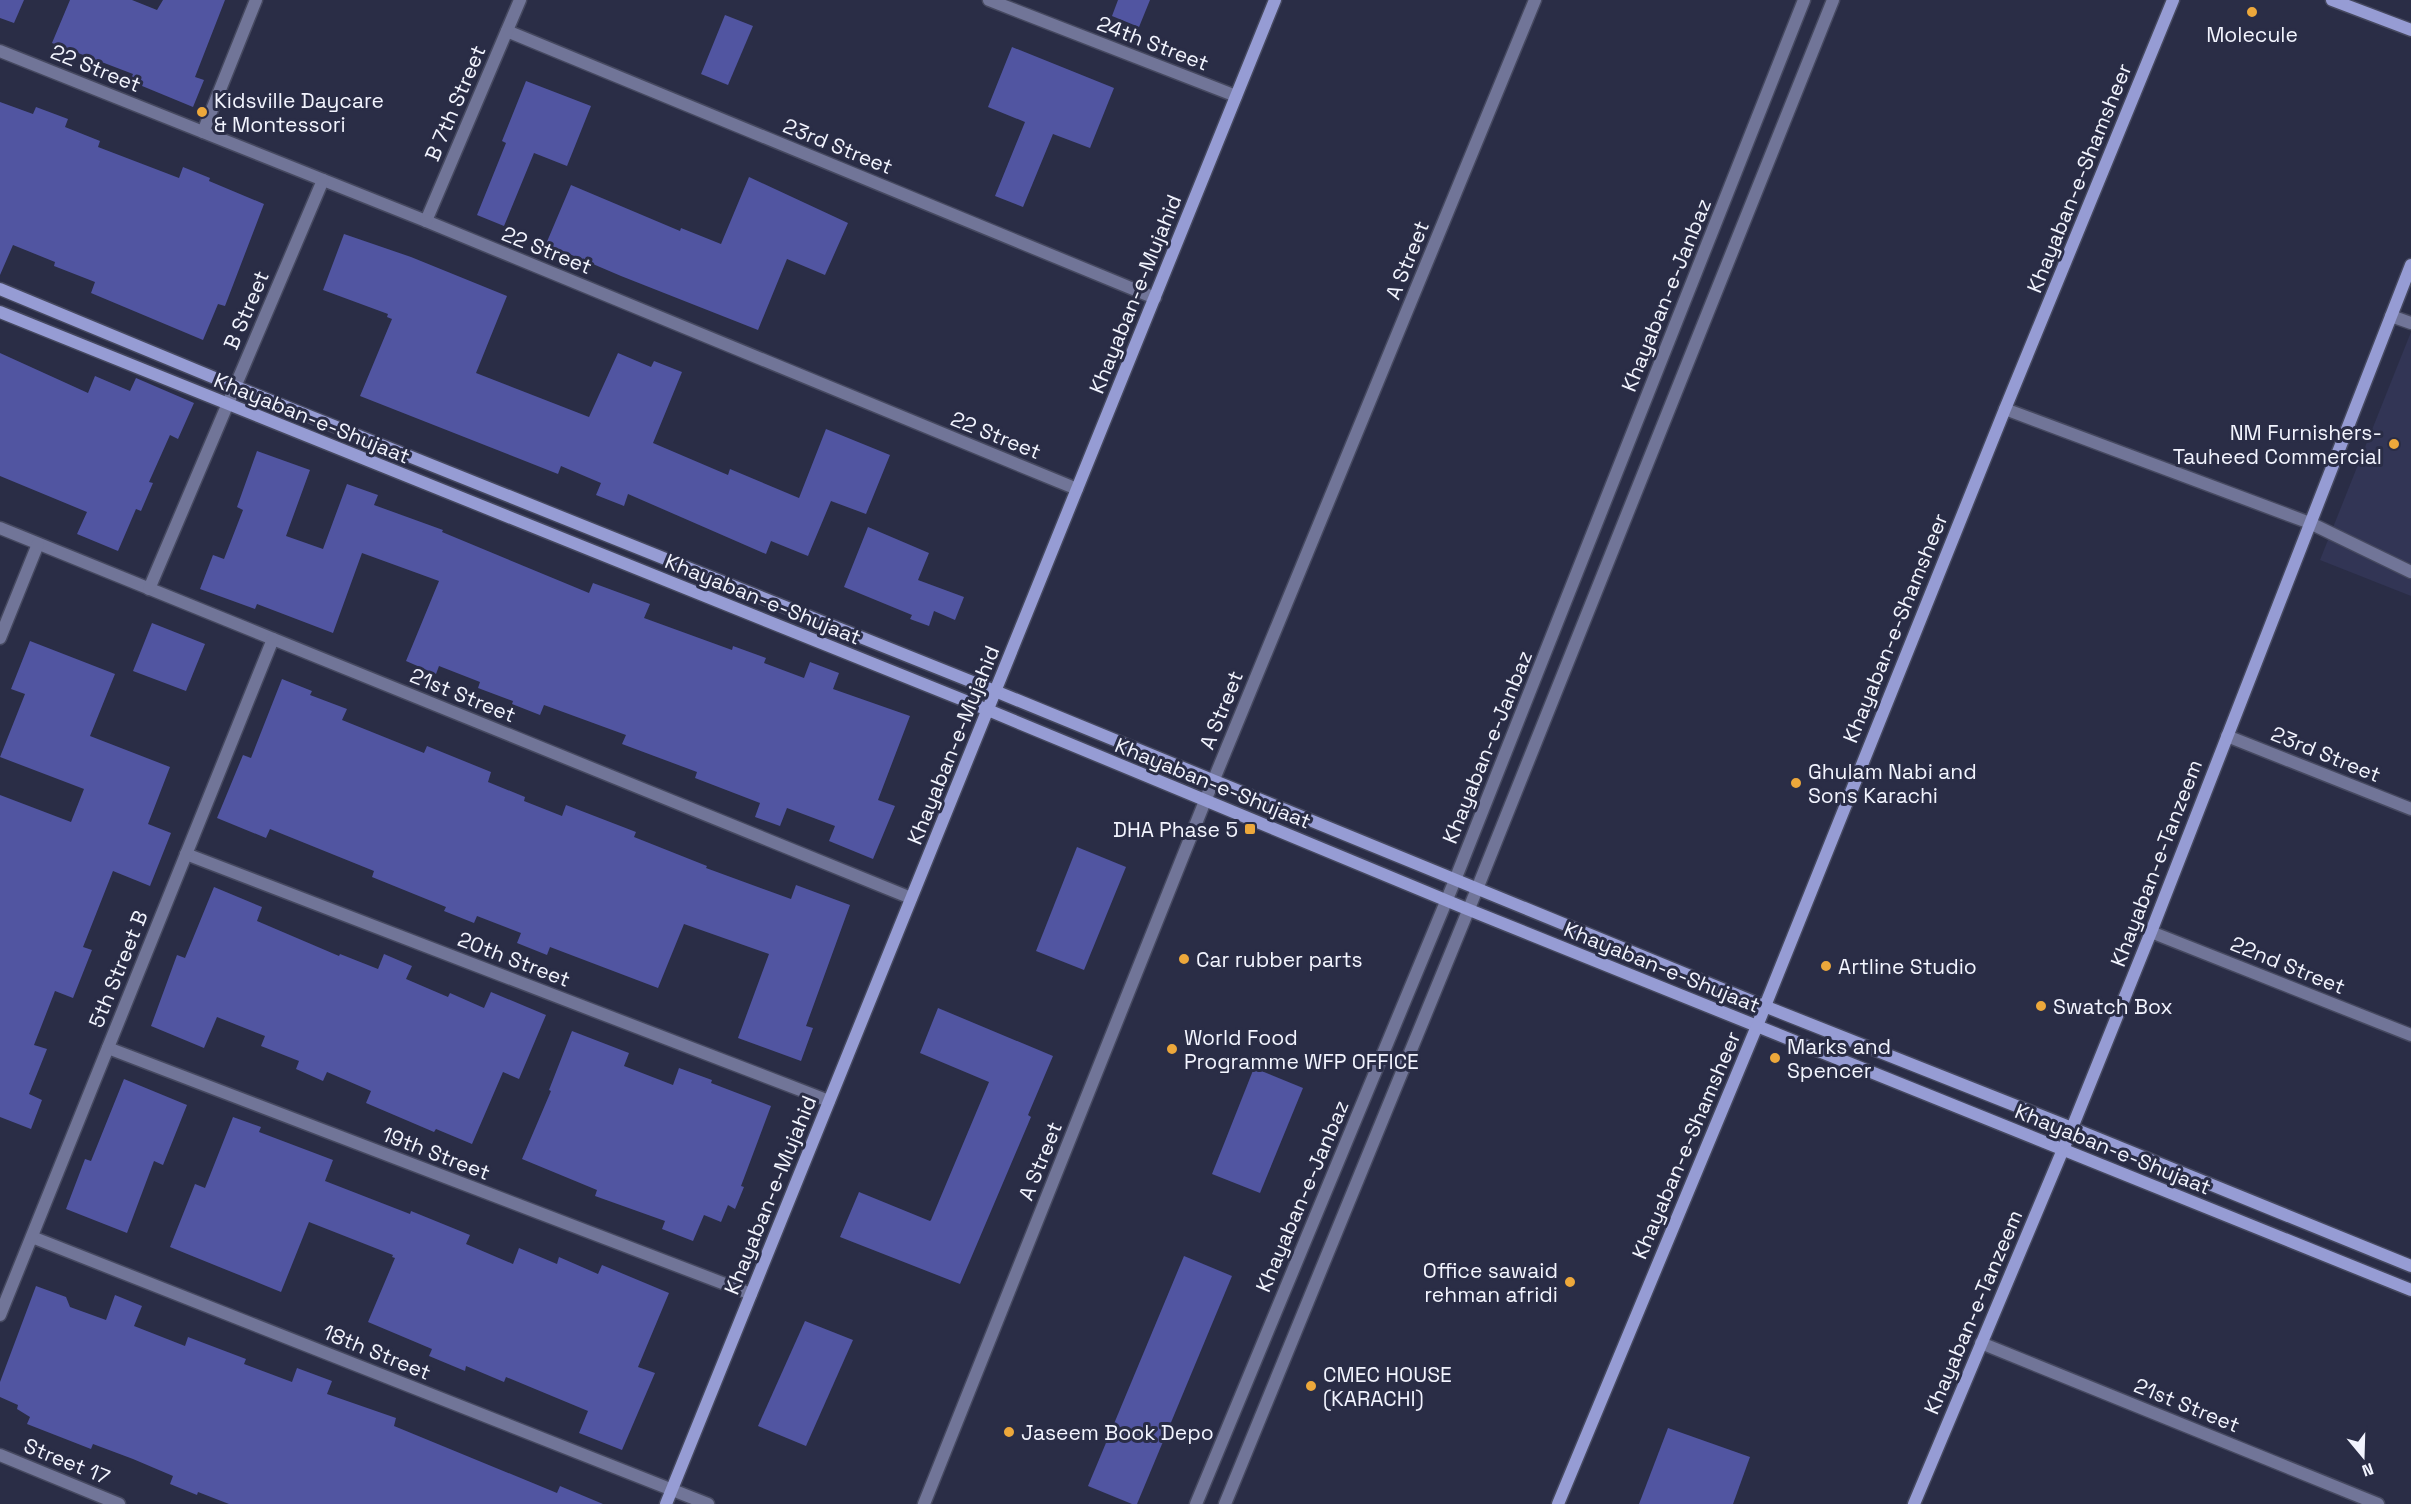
<svg xmlns="http://www.w3.org/2000/svg" width="2411" height="1504" viewBox="0 0 2411 1504" font-family="'Space Grotesk',sans-serif">
	<rect width="100%" height="100%" fill="#2a2d46"/>
	<polygon fill="#323555" points="2411,332 2411,596 2320,560"/>
	<g fill="#5155a1">
		<polygon points="0,0 24,0 14,23 0,18"/>
		<polygon points="70,0 132,0 157,10 163,0 225,0 195,77 204,80 193,107 130,81 133,74 52,43"/>
		<polygon points="1118,0 1150,0 1139,27 1112,16"/>
		<polygon points="725,15 753,26 728,85 701,74"/>
		<polygon points="1012,47 1114,88 1090,148 1053,134 1023,207 995,196 1025,122 988,107"/>
		<polygon points="526,81 591,106 567,166 534,153 504,226 477,215 506,143 502,141"/>
		<polygon points="0,102 33,114 36,107 68,119 65,127 100,141 98,147 179,178 183,167 210,178 209,181 264,204 225,306 218,304 203,340 91,293 95,282 54,266 55,262 13,245 0,275"/>
		<polygon points="749,177 848,223 825,275 787,259 758,330 621,276 546,244 571,185 680,231 681,228 721,244"/>
		<polygon points="344,234 411,257 507,296 476,373 589,417 618,353 651,367 654,361 682,372 653,443 728,475 730,469 799,498 826,429 890,455 866,514 831,501 808,556 771,541 766,554 628,494 624,506 596,495 601,483 561,466 558,474 360,396 392,319 387,317 388,314 323,290"/>
		<polygon points="0,353 88,393 95,376 130,391 136,378 194,403 178,439 170,435 149,482 153,483 141,511 136,509 118,551 77,534 87,512 0,476"/>
		<polygon points="257,451 310,470 286,536 323,549 347,484 378,495 374,505 443,530 442,532 589,593 593,583 650,604 644,618 732,650 733,646 766,658 764,663 804,678 810,662 839,673 833,689 910,716 878,800 895,806 873,859 829,841 835,826 787,808 780,826 755,817 760,803 695,778 697,772 622,744 626,735 544,705 540,715 512,704 513,701 478,688 480,682 439,666 436,674 406,661 439,581 362,553 333,633 257,604 255,609 200,589 213,555 224,559 243,510 237,507"/>
		<polygon points="868,527 929,553 918,580 964,597 955,620 934,611 929,626 910,619 912,615 844,587"/>
		<polygon points="152,623 205,644 186,691 133,671"/>
		<polygon points="30,641 115,674 90,736 170,767 148,824 171,833 150,886 113,871 83,947 92,950 73,998 55,991 34,1045 47,1049 29,1094 42,1100 31,1129 0,1117 0,795 71,822 84,789 0,757 25,694 11,689"/>
		<polygon points="282,679 312,691 310,695 347,709 342,720 424,753 427,746 491,772 488,782 525,797 524,801 562,816 566,805 636,832 634,837 707,866 706,868 791,899 796,885 850,905 806,1026 813,1028 801,1061 738,1038 769,954 684,924 658,988 550,947 547,955 517,943 521,933 477,916 474,923 444,911 446,907 372,877 374,871 270,829 266,838 217,818 243,755 251,758"/>
		<polygon points="1077,847 1126,867 1084,970 1036,951"/>
		<polygon points="214,887 262,907 257,921 339,956 340,954 378,969 384,954 412,966 406,979 448,997 450,993 484,1008 491,992 546,1015 519,1079 503,1072 472,1144 436,1129 434,1132 366,1103 371,1091 327,1072 323,1081 296,1069 299,1061 261,1046 265,1036 217,1017 204,1048 151,1026 177,955 185,958"/>
		<polygon points="938,1008 1053,1056 1028,1115 1031,1117 960,1284 840,1237 859,1192 930,1221 931,1220 989,1082 920,1053"/>
		<polygon points="572,1031 629,1053 624,1066 673,1085 679,1068 712,1080 711,1083 771,1106 741,1186 744,1187 735,1209 728,1205 721,1222 704,1215 693,1241 662,1229 665,1221 595,1196 597,1190 522,1159 551,1091 549,1090"/>
		<polygon points="1254,1068 1303,1088 1260,1193 1212,1174"/>
		<polygon points="124,1079 187,1105 163,1165 154,1161 127,1233 66,1209 85,1159 91,1161"/>
		<polygon points="233,1117 261,1127 259,1132 333,1160 325,1181 410,1214 411,1211 470,1235 466,1244 513,1264 519,1248 557,1264 559,1257 598,1274 602,1265 669,1293 638,1367 655,1373 622,1450 579,1433 588,1411 506,1377 504,1382 466,1366 465,1371 429,1356 432,1349 368,1322 395,1258 392,1257 393,1255 309,1222 281,1292 170,1247 195,1184 205,1188"/>
		<polygon points="1184,1256 1232,1276 1137,1504 1132,1504 1088,1486"/>
		<polygon points="36,1286 66,1297 70,1307 106,1320 115,1295 142,1306 134,1326 185,1346 188,1337 246,1359 244,1364 292,1382 297,1368 332,1381 327,1394 396,1418 394,1426 557,1493 560,1486 603,1504 229,1504 198,1492 197,1495 170,1484 173,1476 133,1459 93,1444 91,1449 27,1424 30,1417 17,1409 18,1405 0,1397 0,1382"/>
		<polygon points="805,1321 853,1340 806,1446 758,1426"/>
		<polygon points="1668,1428 1750,1457 1733,1504 1639,1504"/>
	</g>
	<g fill="none" stroke-linecap="round" stroke-linejoin="round">
		<g stroke="#464960" stroke-width="15">
			<g id="street">
				<polyline points="989,0 1236,96"/>
				<polyline points="507,31 1155,298"/>
				<polyline points="0,51 426,221 1077,489"/>
				<polyline points="203,132 256,0"/>
				<polyline points="426,221 520,0"/>
				<polyline points="2391,316 2411,323"/>
				<polyline points="2005,409 2310,523 2411,572"/>
				<polyline points="0,528 911,898"/>
				<polyline points="149,589 323,180"/>
				<polyline points="0,638 38,544"/>
				<polyline points="2227,736 2411,809"/>
				<polyline points="186,854 829,1101"/>
				<polyline points="2151,932 2411,1035"/>
				<polyline points="108,1048 751,1294"/>
				<polyline points="32,1237 708,1504"/>
				<polyline points="0,1315 273,639"/>
				<polyline points="1981,1343 2378,1504"/>
				<polyline points="0,1455 119,1504"/>
				<polyline points="924,1504 1205,801 1535,0"/>
				<polyline points="1196,1504 1455,880 1804,0"/>
				<polyline points="1225,1504 1477,889 1833,0"/>
			</g>
		</g>
		<g stroke="#464960" stroke-width="15">
			<g id="secondary">
				<polyline points="2332,0 2411,30"/>
				<polyline points="0,289 234,386 995,691 1749,1000 2072,1128 2411,1266"/>
				<polyline points="0,312 988,710 1467,909 2411,1290"/>
				<polyline points="666,1504 1275,0"/>
				<polyline points="1558,1504 1757,1026 2005,409 2173,0"/>
				<polyline points="1914,1504 2072,1128 2151,932 2411,265"/>
			</g>
		</g>
		<use href="#street" stroke="#717598" stroke-width="12"/>
		<use href="#secondary" stroke="#969cd4" stroke-width="12"/>
	</g>
	<g fill="#eda83b" stroke="#2a2d46" stroke-width="2">
		<circle cx="2252" cy="12" r="6"/>
		<circle cx="202" cy="112" r="6"/>
		<circle cx="2394" cy="444" r="6"/>
		<circle cx="1796" cy="783" r="6"/>
		<rect x="1244" y="823" width="12" height="12" rx="3"/>
		<circle cx="1184" cy="959" r="6"/>
		<circle cx="1826" cy="966" r="6"/>
		<circle cx="2041" cy="1006" r="6"/>
		<circle cx="1172" cy="1049" r="6"/>
		<circle cx="1775" cy="1058" r="6"/>
		<circle cx="1570" cy="1282" r="6"/>
		<circle cx="1311" cy="1386" r="6"/>
		<circle cx="1009" cy="1432" r="6"/>
	</g>
	<g text-anchor="middle" dominant-baseline="central" stroke-width="6" stroke-linejoin="round" paint-order="stroke">
		<g font-size="21" fill="#f2f4fe" stroke="#2a2d46" text-anchor="start">
			<text x="2252" y="34" text-anchor="middle">Molecule</text>
			<text x="214" y="100">Kidsville Daycare<tspan x="214" dy="24">&amp; Montessori</tspan></text>
			<text x="2382" y="432" text-anchor="end">NM Furnishers-<tspan x="2382" dy="24">Tauheed Commercial</tspan></text>
			<text x="1808" y="771">Ghulam Nabi and<tspan x="1808" dy="24">Sons Karachi</tspan></text>
			<text x="1238" y="829" text-anchor="end">DHA Phase 5</text>
			<text x="1196" y="959">Car rubber parts</text>
			<text x="1838" y="966">Artline Studio</text>
			<text x="2053" y="1006">Swatch Box</text>
			<text x="1184" y="1037">World Food<tspan x="1184" dy="24">Programme WFP OFFICE</tspan></text>
			<text x="1787" y="1046">Marks and<tspan x="1787" dy="24">Spencer</tspan></text>
			<text x="1558" y="1270" text-anchor="end">Office sawaid<tspan x="1558" dy="24">rehman afridi</tspan></text>
			<text x="1323" y="1374">CMEC HOUSE<tspan x="1323" dy="24">(KARACHI)</tspan></text>
			<text x="1021" y="1432">Jaseem Book Depo</text>
		</g>
		<g font-size="21" fill="#f2f4fe" stroke="#2a2d46">
			<text transform="translate(1153 43) rotate(21)">24th Street</text>
			<text transform="translate(96 68) rotate(22)">22 Street</text>
			<text transform="translate(455 103) rotate(-67)">B 7th Street</text>
			<text transform="translate(838 146) rotate(22)">23rd Street</text>
			<text transform="translate(2079 178) rotate(-68)">Khayaban-e-Shamsheer</text>
			<text transform="translate(547 250) rotate(22)">22 Street</text>
			<text transform="translate(1407 260) rotate(-68)">A Street</text>
			<text transform="translate(1135 294) rotate(-68)">Khayaban-e-Mujahid</text>
			<text transform="translate(1666 295) rotate(-68)">Khayaban-e-Janbaz</text>
			<text transform="translate(246 310) rotate(-67)">B Street</text>
			<text transform="translate(312 418) rotate(22)">Khayaban-e-Shujaat</text>
			<text transform="translate(996 435) rotate(22)">22 Street</text>
			<text transform="translate(763 599) rotate(22)">Khayaban-e-Shujaat</text>
			<text transform="translate(1895 628) rotate(-68)">Khayaban-e-Shamsheer</text>
			<text transform="translate(463 695) rotate(22)">21st Street</text>
			<text transform="translate(1221 710) rotate(-68)">A Street</text>
			<text transform="translate(953 745) rotate(-68)">Khayaban-e-Mujahid</text>
			<text transform="translate(1487 747) rotate(-68)">Khayaban-e-Janbaz</text>
			<text transform="translate(2326 754) rotate(22)">23rd Street</text>
			<text transform="translate(1213 783) rotate(22)">Khayaban-e-Shujaat</text>
			<text transform="translate(2156 863) rotate(-69)">Khayaban-e-Tanzeem</text>
			<text transform="translate(514 959) rotate(21)">20th Street</text>
			<text transform="translate(2288 965) rotate(22)">22nd Street</text>
			<text transform="translate(1662 967) rotate(22)">Khayaban-e-Shujaat</text>
			<text transform="translate(118 969) rotate(-68)">5th Street B</text>
			<text transform="translate(1686 1145) rotate(-67)">Khayaban-e-Shamsheer</text>
			<text transform="translate(2113 1149) rotate(22)">Khayaban-e-Shujaat</text>
			<text transform="translate(436 1153) rotate(21)">19th Street</text>
			<text transform="translate(1040 1161) rotate(-68)">A Street</text>
			<text transform="translate(770 1195) rotate(-68)">Khayaban-e-Mujahid</text>
			<text transform="translate(1302 1196) rotate(-67)">Khayaban-e-Janbaz</text>
			<text transform="translate(1973 1312) rotate(-67)">Khayaban-e-Tanzeem</text>
			<text transform="translate(377 1352) rotate(22)">18th Street</text>
			<text transform="translate(2187 1405) rotate(22)">21st Street</text>
			<text transform="translate(67 1461) rotate(22)">Street 17</text>
		</g>
	</g>
	<g transform="translate(2363 1456) rotate(161)" stroke="#2a2d46" stroke-width="4.5" paint-order="stroke">
	<path d="M0-4.5L10 22L0 15L-10 22Z" fill="#f2f4fe"/>
	<text y="-9" font-size="16" font-weight="bold" text-anchor="middle" fill="#f2f4fe">N</text>
	</g>
</svg>
